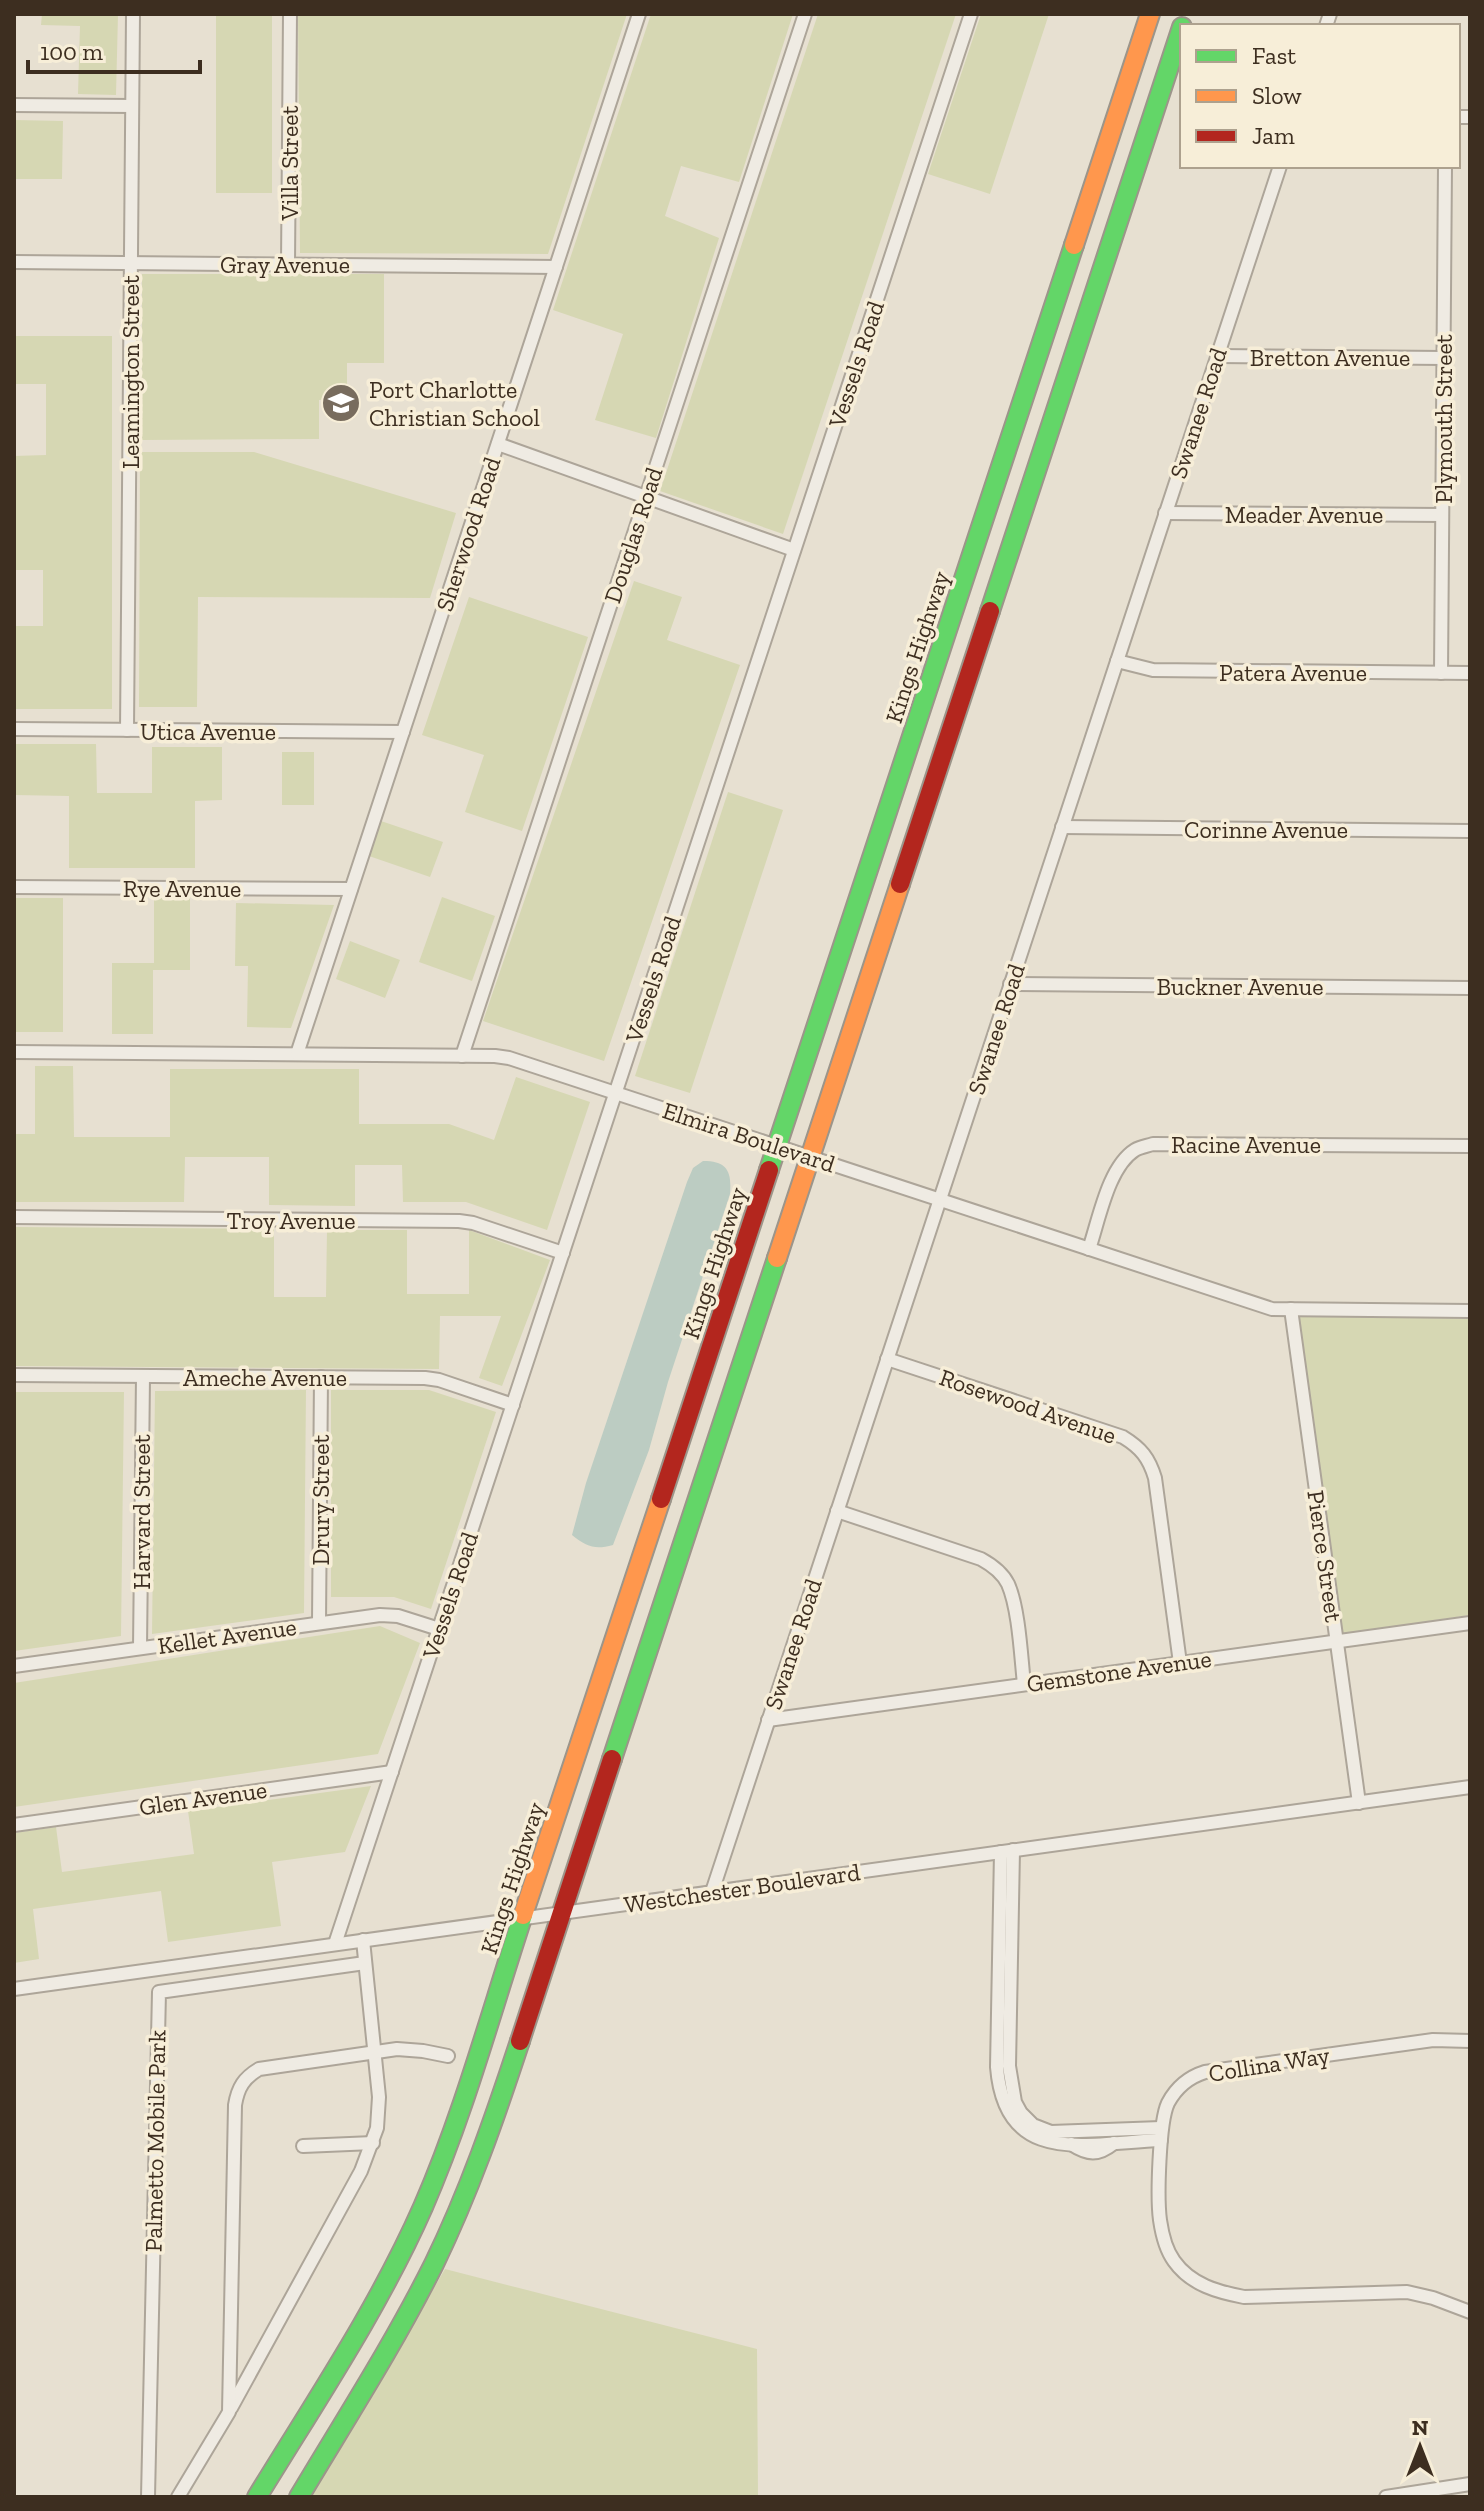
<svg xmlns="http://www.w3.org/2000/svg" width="1484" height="2511" viewBox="0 0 1484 2511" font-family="'Zilla Slab',serif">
	<rect width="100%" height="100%" fill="#e7e0d1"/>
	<g fill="#d6d7b3">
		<polygon points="42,14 118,14 116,95 78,94 80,26 41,25"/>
		<rect x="216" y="14" width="56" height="179"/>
		<polygon points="298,14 627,14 548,254 300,253"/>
		<polygon points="651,14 793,14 739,182 681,166 665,216 719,238 656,438 595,420 623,334 553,310"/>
		<polygon points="818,14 956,14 783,534 660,491"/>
		<polygon points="981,14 1049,14 990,194 928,174"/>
		<polygon points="14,120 63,121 62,179 14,179"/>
		<polygon points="142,274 384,274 384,363 347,363 347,399 319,400 319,439 142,440"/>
		<polygon points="14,336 112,336 112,709 14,709 14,626 43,626 43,570 14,570 14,456 46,455 46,384 14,384"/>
		<polygon points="140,452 254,452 456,513 430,598 198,597 197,707 139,707"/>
		<polygon points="634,581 682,597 667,640 740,665 604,1061 483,1021"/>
		<polygon points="469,597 588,637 522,831 465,812 484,755 422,735"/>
		<polygon points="14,744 96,744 97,793 152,793 152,747 222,747 222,800 195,801 195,868 69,868 69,796 14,795"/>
		<rect x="282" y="752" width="32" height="53"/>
		<polygon points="728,792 783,810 690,1093 635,1076"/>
		<polygon points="381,821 443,842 430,877 369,856"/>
		<polygon points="442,897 495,916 472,981 419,962"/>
		<rect x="14" y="898" width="49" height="134"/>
		<polygon points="154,898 190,898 190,970 153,970 153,1034 112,1034 112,963 154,963"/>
		<polygon points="236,903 334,905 291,1028 247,1027 248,966 235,966"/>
		<polygon points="350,941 400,960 385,998 336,979"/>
		<polygon points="35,1066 73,1066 74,1137 170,1137 170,1069 359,1069 359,1124 449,1124 494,1140 516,1077 590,1102 547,1230 466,1202 403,1202 402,1165 355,1165 355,1206 269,1205 269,1157 185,1157 184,1202 14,1202 14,1134 35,1134"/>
		<polygon points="14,1227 274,1229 274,1297 326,1297 327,1230 407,1230 407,1294 469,1294 469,1230 550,1260 502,1386 479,1378 501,1316 440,1316 439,1369 14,1366"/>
		<polygon points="1297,1314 1470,1316 1470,1615 1341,1634"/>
		<polygon points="306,1390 304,1613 152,1634 155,1391"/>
		<polygon points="331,1390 429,1390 496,1412 431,1609 394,1597 331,1597"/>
		<polygon points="14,1392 124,1392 121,1636 14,1651"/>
		<polygon points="380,1626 420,1643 378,1754 14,1807 14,1683"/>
		<polygon points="371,1786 345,1852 272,1862 281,1926 168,1942 161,1891 33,1909 39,1959 14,1963 14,1833 56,1827 62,1872 194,1854 188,1811"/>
		<polygon points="445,2269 757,2349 758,2497 311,2497"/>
	</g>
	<path fill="#bcccc2" d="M703 1161C727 1161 732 1171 730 1194L668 1382 649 1450 613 1545C595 1550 587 1547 572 1535L586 1483 687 1182 693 1168Z"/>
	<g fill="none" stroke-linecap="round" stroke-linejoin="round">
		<g stroke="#ada599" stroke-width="16">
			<g id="street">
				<polyline points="1326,26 1330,14"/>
				<polyline points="14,105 132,106"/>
				<polyline points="1458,117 1470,117"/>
				<polyline points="14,262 556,267"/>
				<polyline points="288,264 290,14"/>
				<polyline points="1217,356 1444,358"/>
				<polyline points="498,444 794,550"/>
				<polyline points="1165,513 1442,515"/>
				<polyline points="1117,661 1153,670 1470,673"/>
				<polyline points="1441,673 1445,166"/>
				<polyline points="14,729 403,732"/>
				<polyline points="127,730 133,14"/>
				<polyline points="1062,827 1470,831"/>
				<polyline points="14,887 351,889"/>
				<polyline points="1010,984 1470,988"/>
				<polyline points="14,1052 495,1056 509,1058 1272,1309 1470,1311"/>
				<polyline points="297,1054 639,14"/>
				<polyline points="462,1056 805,14"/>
				<polyline points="14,1217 459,1221 473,1223 563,1253"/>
				<path d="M1089 1249C1099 1220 1108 1167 1135 1150 1140 1147 1147 1146 1153 1144L1470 1146"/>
				<polyline points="1291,1309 1359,1803"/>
				<path d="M887 1359 1123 1437C1141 1448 1149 1458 1155 1478L1180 1663"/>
				<polyline points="14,1375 425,1378 439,1380 513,1405"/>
				<path d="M837 1511 981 1559C992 1565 1002 1572 1008 1584 1019 1609 1021 1657 1024 1684"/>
				<polyline points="319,1623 321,1377"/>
				<polyline points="140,1648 143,1376"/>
				<polyline points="14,1666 380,1615 398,1616 439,1629"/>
				<polyline points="768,1720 1470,1623"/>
				<polyline points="14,1825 392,1772"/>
				<polyline points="1013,1850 1009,2066 1015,2102 1021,2113 1033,2125 1051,2132 1161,2128"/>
				<path d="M1001 1852 997 2067C1005 2168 1087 2143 1161 2140"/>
				<polyline points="712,1892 1280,166"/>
				<polyline points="335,1944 971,14"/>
				<polyline points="14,1989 1470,1787"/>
				<path d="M1470 2041 1433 2040 1205 2072C1189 2077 1176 2088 1168 2103 1159 2122 1157 2198 1160 2220 1162 2234 1166 2250 1174 2261 1191 2285 1218 2292 1244 2297L1407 2292 1433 2298 1470 2312"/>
				<path d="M1071 2144C1088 2155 1098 2156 1114 2143"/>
				<polyline points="303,2146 373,2143"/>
				<polyline points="231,2408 361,2171 377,2128 379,2097 363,1940"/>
				<polyline points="148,2497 159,1992 365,1963"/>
				<path d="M178 2497 229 2412 235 2105C238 2087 244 2078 259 2069L397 2049 423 2051 448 2056"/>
				<polyline points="1386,2497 1470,2484"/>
			</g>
		</g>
		<g stroke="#9c958a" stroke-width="22">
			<g id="fast">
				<polyline points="990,611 1182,27"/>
				<polyline points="769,1170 1074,245"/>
				<polyline points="612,1759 777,1258"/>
				<path d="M257 2497C315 2402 378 2309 423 2207 464 2113 491 2012 523 1915"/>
				<path d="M299 2497C345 2420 394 2344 434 2264 469 2192 495 2117 520 2041"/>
			</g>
		</g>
		<g stroke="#9c958a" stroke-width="22">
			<g id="slow">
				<polyline points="1074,245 1150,14"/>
				<polyline points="777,1258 900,884"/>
				<polyline points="523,1915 661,1499"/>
			</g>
		</g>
		<g stroke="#9c958a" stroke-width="22">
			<g id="jam">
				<polyline points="900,884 990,611"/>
				<polyline points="661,1499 769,1170"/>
				<polyline points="520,2041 612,1759"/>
			</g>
		</g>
		<use href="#street" stroke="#efebe3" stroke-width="12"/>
		<use href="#fast" stroke="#63d668" stroke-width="18"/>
		<use href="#slow" stroke="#ff974d" stroke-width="18"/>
		<use href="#jam" stroke="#b3261e" stroke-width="18"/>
	</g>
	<defs>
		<g id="school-disc" transform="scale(2)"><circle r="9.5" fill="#786c5e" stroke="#f7eed8"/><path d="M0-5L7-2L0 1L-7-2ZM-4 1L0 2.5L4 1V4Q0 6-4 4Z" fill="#fff"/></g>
	</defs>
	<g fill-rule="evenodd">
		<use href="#school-disc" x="341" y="403"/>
	</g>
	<g text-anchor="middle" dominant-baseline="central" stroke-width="7" stroke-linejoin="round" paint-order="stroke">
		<g font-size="24" fill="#3d2e20" stroke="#f7eed8">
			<text transform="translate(289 163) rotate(-90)">Villa Street</text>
			<text x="285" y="264">Gray Avenue</text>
			<text x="1330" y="357">Bretton Avenue</text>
			<text transform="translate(856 364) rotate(-72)">Vessels Road</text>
			<text transform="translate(130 372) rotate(-90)">Leamington Street</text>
			<text transform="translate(1198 413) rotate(-72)">Swanee Road</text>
			<text transform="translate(1443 419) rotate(-90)">Plymouth Street</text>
			<text x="1304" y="514">Meader Avenue</text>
			<text transform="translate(468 534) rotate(-72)">Sherwood Road</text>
			<text transform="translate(633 535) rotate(-72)">Douglas Road</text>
			<text transform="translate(917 647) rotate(-72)">Kings Highway</text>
			<text x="1293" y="672">Patera Avenue</text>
			<text x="208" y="731">Utica Avenue</text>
			<text x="1266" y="829">Corinne Avenue</text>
			<text x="182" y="888">Rye Avenue</text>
			<text transform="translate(653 979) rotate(-72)">Vessels Road</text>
			<text x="1240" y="986">Buckner Avenue</text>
			<text transform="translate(996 1029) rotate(-72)">Swanee Road</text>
			<text transform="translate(749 1137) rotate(18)">Elmira Boulevard</text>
			<text x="1246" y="1144">Racine Avenue</text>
			<text x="291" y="1220">Troy Avenue</text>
			<text transform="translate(714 1263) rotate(-72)">Kings Highway</text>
			<text x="265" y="1377">Ameche Avenue</text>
			<text transform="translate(1028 1406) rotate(19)">Rosewood Avenue</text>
			<text transform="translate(320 1500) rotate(-90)">Drury Street</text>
			<text transform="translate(141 1512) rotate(-90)">Harvard Street</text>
			<text transform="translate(1325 1556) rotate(82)">Pierce Street</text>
			<text transform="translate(450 1595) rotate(-72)">Vessels Road</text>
			<text transform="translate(227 1636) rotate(-8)">Kellet Avenue</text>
			<text transform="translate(793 1644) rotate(-72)">Swanee Road</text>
			<text transform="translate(1119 1671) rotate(-8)">Gemstone Avenue</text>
			<text transform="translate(203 1798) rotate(-8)">Glen Avenue</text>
			<text transform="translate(512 1878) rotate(-72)">Kings Highway</text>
			<text transform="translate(742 1888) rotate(-8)">Westchester Boulevard</text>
			<text transform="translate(1269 2064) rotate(-9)">Collina Way</text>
			<text transform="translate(155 2141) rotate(-89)">Palmetto Mobile Park</text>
		</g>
		<g font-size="24" fill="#3d2e20" stroke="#f7eed8" text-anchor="start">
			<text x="369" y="389">Port Charlotte<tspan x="369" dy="28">Christian School</tspan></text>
		</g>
	</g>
	<rect width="1484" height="2511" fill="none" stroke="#3d2e20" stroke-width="32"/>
	<rect x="1180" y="24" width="280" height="144" fill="#f7eed8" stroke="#ada18e" stroke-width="2"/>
	<rect x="1196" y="50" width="40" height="12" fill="#63d668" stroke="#ada18e" stroke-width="2"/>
	<text x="1252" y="64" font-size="24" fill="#3d2e20">Fast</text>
	<rect x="1196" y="90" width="40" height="12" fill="#ff974d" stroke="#ada18e" stroke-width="2"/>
	<text x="1252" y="104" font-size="24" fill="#3d2e20">Slow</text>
	<rect x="1196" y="130" width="40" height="12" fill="#b3261e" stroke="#ada18e" stroke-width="2"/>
	<text x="1252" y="144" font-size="24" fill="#3d2e20">Jam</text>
	<g transform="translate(1420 2447)" stroke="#f7eed8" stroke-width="6" paint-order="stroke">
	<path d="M0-6L14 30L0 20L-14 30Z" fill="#3d2e20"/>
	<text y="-12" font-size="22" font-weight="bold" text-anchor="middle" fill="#3d2e20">N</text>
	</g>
	<path d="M28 60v12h172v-12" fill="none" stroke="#3d2e20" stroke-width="4"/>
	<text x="40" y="60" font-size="24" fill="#3d2e20" stroke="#f7eed8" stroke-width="6" paint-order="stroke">100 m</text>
</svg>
